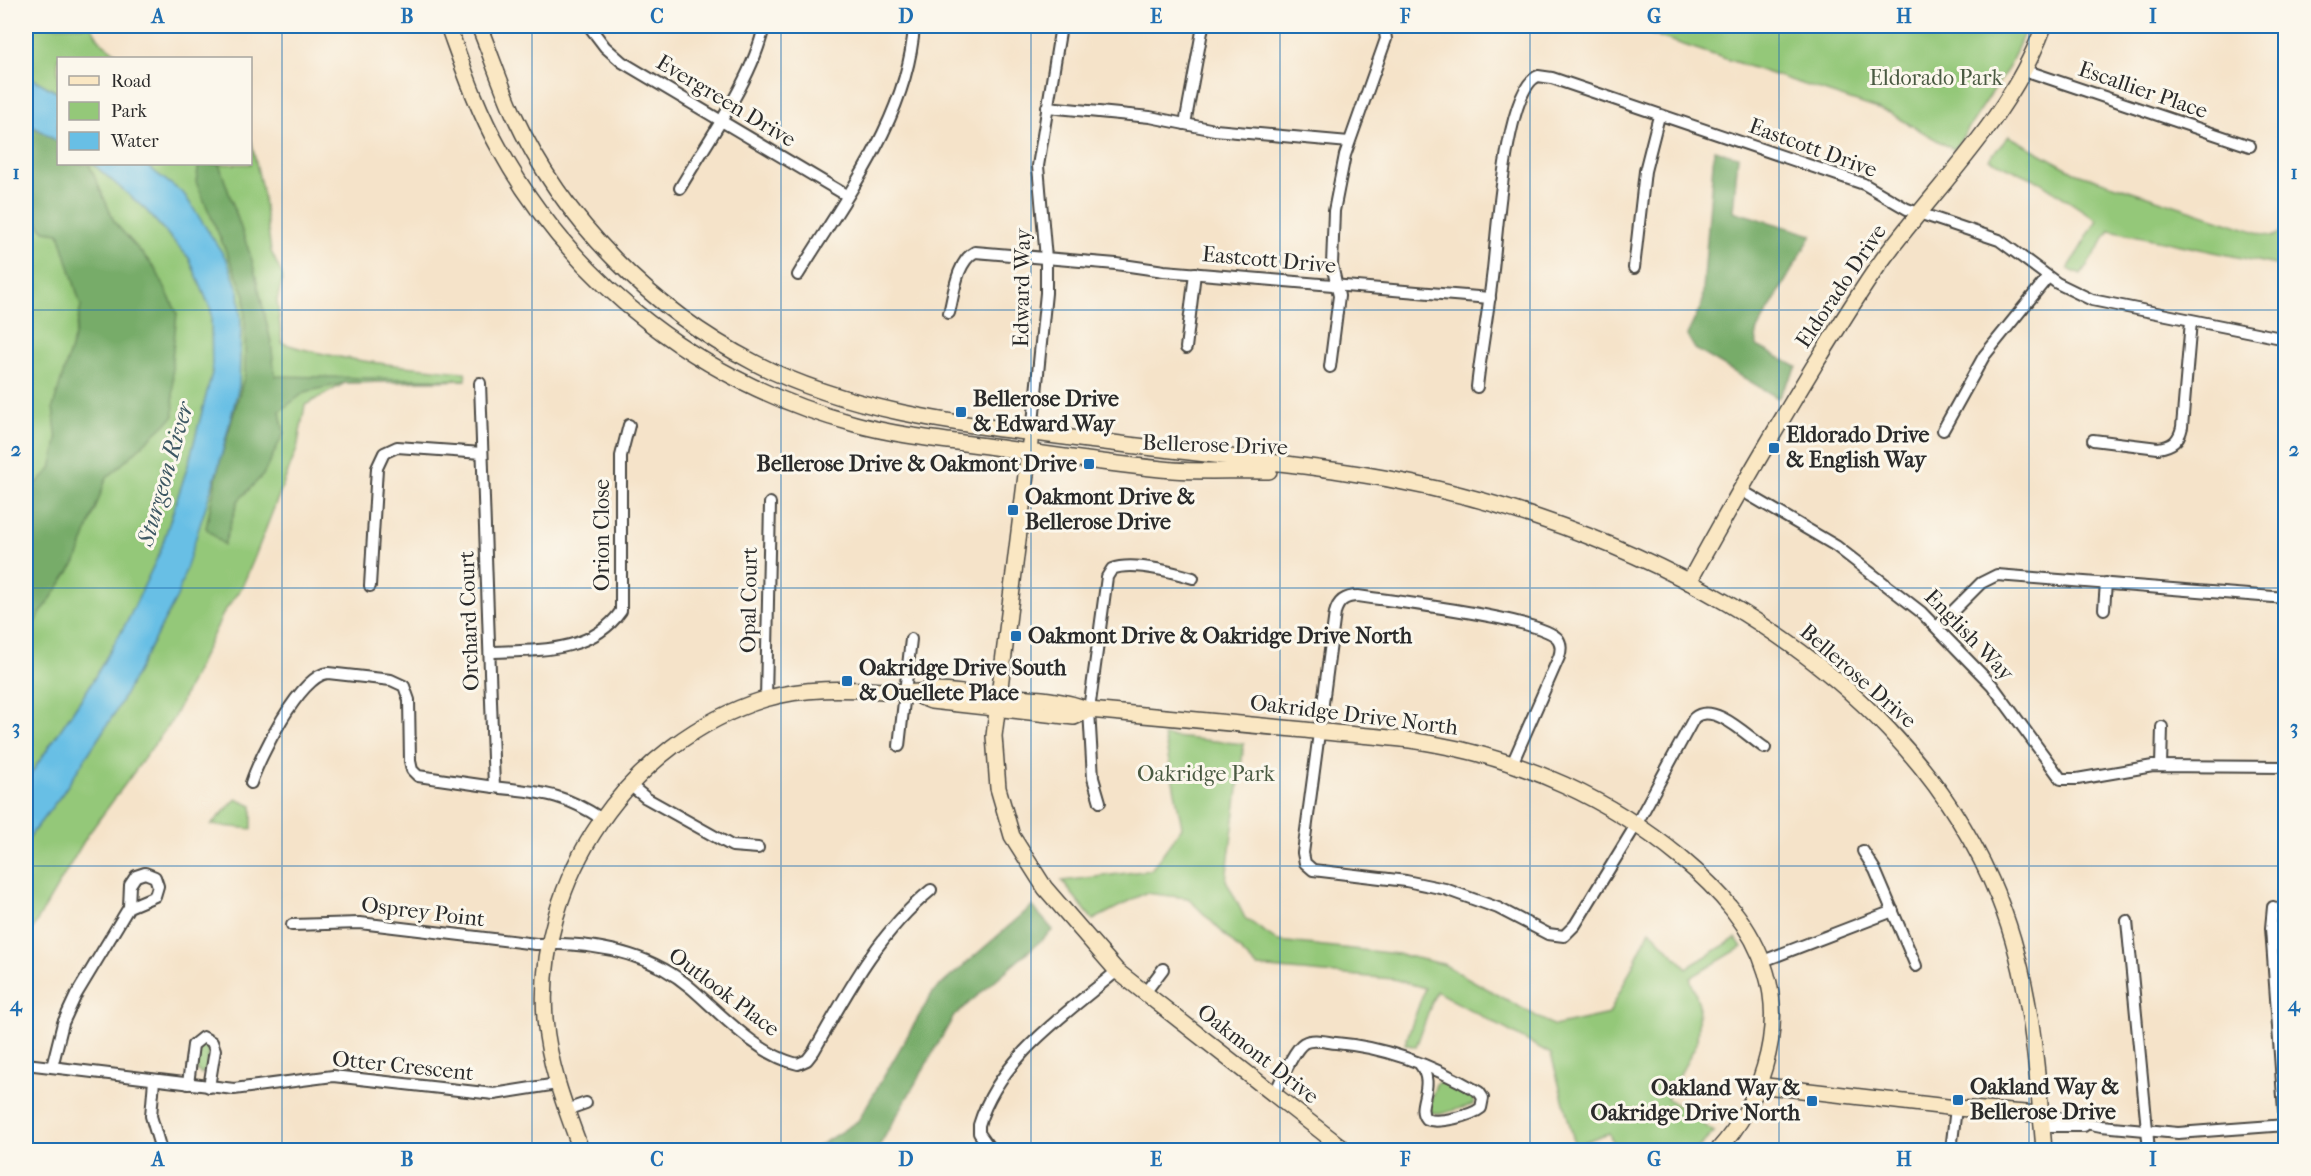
<svg xmlns="http://www.w3.org/2000/svg" width="2311" height="1176" viewBox="0 0 2311 1176" font-family="'IM FELL French Canon',serif">
	<rect width="100%" height="100%" fill="#fbf7ec"/>
	<filter id="ink" filterUnits="userSpaceOnUse"><feTurbulence type="fractalNoise" baseFrequency=".0167" numOctaves="2"/><feDisplacementMap in="SourceGraphic" scale="12" xChannelSelector="R" yChannelSelector="G"/><feConvolveMatrix kernelMatrix="1 2 1 2 8 2 1 2 1" color-interpolation-filters="sRGB"/></filter>
	<filter id="wash" filterUnits="userSpaceOnUse"><feTurbulence type="fractalNoise" baseFrequency=".008" numOctaves="4" result="noise"/><feDisplacementMap in="SourceGraphic" scale="24" xChannelSelector="R" yChannelSelector="G"/><feGaussianBlur stdDeviation="1.35" result="paint"/><feColorMatrix in="noise" values="0 0 0 0 0 0 0 0 0 0 0 0 0 0 0 0 0 1.4 0 .05"/><feComposite in="paint" operator="in"/></filter>
	<g filter="url(#wash)">
		<rect width="100%" height="100%" fill="#f5e3c9"/>
		<g fill="#94c879" stroke="#607a52" stroke-width="1.5">
			<polygon points="26,26 91,26 100,41 123,58 58,58 58,93 26,75"/>
			<polygon points="1626,26 2027,26 2009,67 1954,150 1890,113"/>
			<polygon points="26,122 58,142 58,164 93,164 145,209 189,258 211,310 212,373 189,462 160,552 128,620 88,689 26,781"/>
			<polygon points="2009,136 2074,172 2272,237 2285,230 2285,267 2110,230 2081,275 2068,269 2097,220 2040,182 1989,159"/>
			<path d="M251 140 263 194 271 251 283 277 277 300 282 343C342 362 404 366 465 372L466 380 345 383 305 405 297 449 254 559 242 587 224 612 173 719 87 836 26 940V841L62 794 116 711 177 597 239 386 241 324 239 292 184 194 144 164H250Z"/>
			<polygon points="1164,736 1244,744 1226,880 1245,918 1278,941 1398,954 1443,964 1554,1026 1609,1014 1650,930 1687,968 1736,938 1742,947 1690,978 1699,1004 1697,1043 1667,1098 1714,1132 1696,1150 1615,1150 1609,1133 1575,1145 1551,1054 1436,991 1416,1047 1405,1044 1425,988 1393,979 1257,967 1188,898 1145,893 1093,920 1062,881 1151,870 1182,827"/>
			<polygon points="236,799 252,806 252,829 211,825"/>
			<polygon points="203,1044 209,1049 207,1069 201,1074 196,1069 198,1048"/>
			<polygon points="1444,1080 1475,1095 1473,1105 1440,1114 1432,1113 1429,1106 1436,1084"/>
		</g>
		<g fill="#77ac69" stroke="#516c4a" stroke-width="1.5">
			<polygon points="26,122 58,142 58,164 89,164 115,223 155,268 177,313 172,359 174,416 106,479 76,562 34,623 26,641 26,494 51,469 57,441 53,407 75,335 81,306 59,233 44,231 26,205"/>
			<polygon points="1714,150 1738,156 1733,211 1812,235 1756,332 1757,346 1797,367 1778,398 1695,349 1687,335 1702,304"/>
			<polygon points="199,164 219,164 252,260 271,342 275,376 466,380 345,383 305,392 280,411 284,433 263,475 238,501 224,545 206,528 219,465 245,374 245,295 196,182"/>
			<polygon points="1032,906 1053,930 954,1016 877,1150 812,1150 858,1121 933,992"/>
		</g>
		<g fill="#68bfe5" stroke="#4a7588" stroke-width="1.5">
			<polygon points="26,75 58,93 58,142 26,122"/>
			<polygon points="93,164 144,164 184,194 227,260 239,292 241,324 239,386 219,465 177,597 116,711 62,794 26,841 26,781 88,689 128,620 160,552 189,462 212,373 211,310 189,258 145,209"/>
		</g>
	</g>
	<g filter="url(#ink)">
		<g fill="none" stroke-linecap="round" stroke-linejoin="round">
			<g stroke="#494743" stroke-width="14">
				<g id="street">
					<polyline points="589,26 605,47 622,62 846,195"/>
					<polyline points="2024,70 2250,146"/>
					<polyline points="1047,107 1150,117 1215,130 1349,142"/>
					<polyline points="1185,124 1203,26"/>
					<path d="M680 188C708 140 753 79 764 26"/>
					<polyline points="1634,268 1645,171 1659,116"/>
					<path d="M798 275C844 199 908 118 914 26"/>
					<path d="M949 313C954 295 956 262 975 252L1116 264 1164 271 1490 298"/>
					<polyline points="1186,348 1195,273"/>
					<polyline points="1330,367 1339,296 1332,265 1334,211 1345,155 1386,39 1384,26"/>
					<path d="M480 383 494 787C541 793 561 792 602 819"/>
					<path d="M1477 387C1481 350 1488 314 1492 278 1497 242 1504 90 1538 76L1552 78 1864 184 1907 209 1999 240 2057 283 2092 300 2286 339"/>
					<polyline points="1943,430 1984,356 2048,277"/>
					<polyline points="1032,433 1046,293 1046,259 1038,166 1061,26"/>
					<path d="M2093 440 2158 448C2172 446 2179 441 2182 427L2191 321"/>
					<polyline points="1739,489 1836,546 1921,612 1992,685 2061,779 2077,779 2153,766 2286,767"/>
					<polyline points="370,586 377,468 384,453 397,447 482,453"/>
					<polyline points="2104,609 2106,583"/>
					<polyline points="1937,627 1981,583 1997,575 2286,598"/>
					<path d="M490 652C536 650 591 654 621 611V456L629 425"/>
					<polyline points="766,699 770,503"/>
					<polyline points="899,746 911,639"/>
					<path d="M1512 764 1559 657C1561 651 1562 645 1558 639 1543 618 1390 601 1358 596 1345 596 1338 601 1335 613L1303 853 1305 863 1313 870 1406 881 1445 889 1498 908 1548 934 1564 936 1575 925 1636 825 1694 718C1714 701 1748 737 1765 748"/>
					<polyline points="2161,766 2162,727"/>
					<path d="M251 783C259 758 300 675 328 673L391 680 404 686 409 700 410 761 412 770 418 776 494 787"/>
					<polyline points="630,785 646,798 732,846 758,848"/>
					<path d="M1100 802 1093 778 1089 710 1107 577 1112 569C1132 561 1173 572 1193 578"/>
					<polyline points="1863,851 1875,870 1916,966"/>
					<polyline points="2273,907 2271,928 2285,1125"/>
					<polyline points="2127,921 2149,1150"/>
					<path d="M292 925 360 923 536 944C591 942 648 951 691 988 719 1012 759 1056 798 1064L807 1060 814 1051C847 993 878 933 931 890"/>
					<polyline points="1763,961 1893,911"/>
					<polyline points="1144,994 1163,969"/>
					<polyline points="26,1064 234,1089 333,1076 494,1094 557,1084"/>
					<polyline points="52,1067 63,1023 76,995 129,907 155,896 158,886 155,877 145,873 136,876 130,885 129,907"/>
					<polyline points="154,1080 151,1116 161,1150"/>
					<polyline points="188,1084 193,1045 203,1037 212,1042 215,1050 209,1087"/>
					<path d="M1274 1095C1280 1083 1293 1050 1304 1043 1313 1038 1326 1042 1336 1043 1387 1047 1434 1066 1479 1092L1483 1098 1481 1108C1471 1116 1438 1124 1426 1119 1414 1105 1438 1086 1419 1063"/>
					<polyline points="566,1110 586,1103"/>
					<polyline points="2040,1114 2101,1126 2178,1133 2286,1125"/>
					<polyline points="2042,1126 2084,1126"/>
					<path d="M991 1150 979 1133V1125C999 1058 1066 1014 1117 971"/>
					<polyline points="1951,1150 1956,1108"/>
				</g>
			</g>
			<g stroke="#494743" stroke-width="18">
				<g id="secondary">
					<path d="M448 26C463 67 477 109 499 148 574 285 704 384 855 424 902 437 952 441 1001 448 1058 456 1115 465 1173 470 1204 472 1237 470 1269 471"/>
					<path d="M479 26C491 55 501 86 514 115 563 221 652 310 755 363 851 412 959 424 1065 437 1156 449 1248 458 1340 471 1596 507 1897 645 1999 899 2031 979 2037 1066 2044 1150"/>
					<polyline points="1030,442 994,736 998,788 1012,836 1045,888 1117,971 1345,1150"/>
					<path d="M1689 582C1729 508 1771 437 1814 366 1837 330 1858 294 1883 259 1940 182 2010 118 2044 26"/>
					<polyline points="921,697 931,701 1074,717 1089,710"/>
					<polyline points="1758,1085 1956,1108 2040,1114"/>
					<path d="M581 1150C565 1107 549 1066 545 1019 535 878 630 741 765 699 813 685 856 690 904 692 913 693 923 691 932 691 948 690 965 694 981 695 1016 698 1057 696 1089 710 1161 716 1233 723 1305 730 1348 735 1392 736 1434 744 1524 760 1610 799 1681 858 1718 889 1752 925 1766 972 1785 1033 1759 1105 1718 1150"/>
				</g>
			</g>
			<use href="#street" stroke="#fff" stroke-width="10"/>
			<use href="#secondary" stroke="#fae7c3" stroke-width="15"/>
		</g>
	</g>
	<path fill="none" stroke="#1f6fb2" stroke-width="1.5" stroke-opacity="0.55" d="M282 26V1150M532 26V1150M781 26V1150M1031 26V1150M1280 26V1150M1530 26V1150M1779 26V1150M2029 26V1150M26 310H2286M26 588H2286M26 866H2286"/>
	<g fill="#1f6fb2" stroke="#fbf7ec" stroke-width="2">
		<rect x="955" y="406" width="12" height="12" rx="3"/>
		<rect x="1768" y="442" width="12" height="12" rx="3"/>
		<rect x="1083" y="458" width="12" height="12" rx="3"/>
		<rect x="1007" y="504" width="12" height="12" rx="3"/>
		<rect x="1010" y="630" width="12" height="12" rx="3"/>
		<rect x="841" y="675" width="12" height="12" rx="3"/>
		<rect x="1952" y="1094" width="12" height="12" rx="3"/>
		<rect x="1806" y="1095" width="12" height="12" rx="3"/>
	</g>
	<g text-anchor="middle" dominant-baseline="central" stroke-width="6" stroke-linejoin="round" paint-order="stroke">
		<g font-size="22" fill="#4a5a42" stroke="#fbf7ec">
			<text x="1936" y="78">Eldorado Park</text>
			<text x="1206" y="774">Oakridge Park</text>
		</g>
		<g font-size="22" fill="#2b2b2b" stroke="#fbf7ec">
			<text transform="translate(2143 90) rotate(19)">Escallier Place</text>
			<text transform="translate(726 101) rotate(31)">Evergreen Drive</text>
			<text transform="translate(1813 148) rotate(20)">Eastcott Drive</text>
			<text transform="translate(1269 260) rotate(5)">Eastcott Drive</text>
			<text transform="translate(1841 286) rotate(-56)">Eldorado Drive</text>
			<text transform="translate(1022 288) rotate(-89)">Edward Way</text>
			<text transform="translate(1215 445) rotate(2)">Bellerose Drive</text>
			<text transform="translate(602 535) rotate(-90)">Orion Close</text>
			<text transform="translate(749 600) rotate(-89)">Opal Court</text>
			<text transform="translate(469 621) rotate(-92)">Orchard Court</text>
			<text transform="translate(1969 635) rotate(46)">English Way</text>
			<text transform="translate(1858 676) rotate(41)">Bellerose Drive</text>
			<text transform="translate(1354 715) rotate(7)">Oakridge Drive North</text>
			<text transform="translate(423 912) rotate(7)">Osprey Point</text>
			<text transform="translate(724 992) rotate(37)">Outlook Place</text>
			<text transform="translate(1258 1054) rotate(38)">Oakmont Drive</text>
			<text transform="translate(403 1066) rotate(6)">Otter Crescent</text>
		</g>
		<g font-size="22" font-weight="bold" fill="#2b2b2b" stroke="#fbf7ec" text-anchor="start">
			<text x="973" y="399">Bellerose Drive<tspan x="973" dy="25">&amp; Edward Way</tspan></text>
			<text x="1786" y="435">Eldorado Drive<tspan x="1786" dy="25">&amp; English Way</tspan></text>
			<text x="1077" y="464" text-anchor="end">Bellerose Drive &amp; Oakmont Drive</text>
			<text x="1025" y="497">Oakmont Drive &amp;<tspan x="1025" dy="25">Bellerose Drive</tspan></text>
			<text x="1028" y="636">Oakmont Drive &amp; Oakridge Drive North</text>
			<text x="859" y="668">Oakridge Drive South<tspan x="859" dy="25">&amp; Ouellete Place</tspan></text>
			<text x="1970" y="1087">Oakland Way &amp;<tspan x="1970" dy="25">Bellerose Drive</tspan></text>
			<text x="1800" y="1088" text-anchor="end">Oakland Way &amp;<tspan x="1800" dy="25">Oakridge Drive North</tspan></text>
		</g>
		<g font-size="24" font-style="italic" fill="#3d5763" stroke="#fbf7ec">
			<text transform="translate(165 474) rotate(-74)">Sturgeon River</text>
		</g>
	</g>
	<rect width="2311" height="1176" fill="none" stroke="#fbf7ec" stroke-width="66"/>
	<rect x="57" y="57" width="195" height="108" fill="#fbf7ec" stroke="#a8a59f" stroke-width="1.5"/>
	<rect x="69" y="76" width="30" height="9" fill="#fae7c3" stroke="#a8a59f" stroke-width="1.5"/>
	<text x="111" y="87" font-size="18" fill="#2b2b2b">Road</text>
	<rect x="69" y="102" width="30" height="18" fill="#94c879" stroke="#a8a59f" stroke-width="1.5"/>
	<text x="111" y="117" font-size="18" fill="#2b2b2b">Park</text>
	<rect x="69" y="132" width="30" height="18" fill="#68bfe5" stroke="#a8a59f" stroke-width="1.5"/>
	<text x="111" y="147" font-size="18" fill="#2b2b2b">Water</text>
	<rect x="33" y="33" width="2245" height="1110" fill="none" stroke="#1f6fb2" stroke-width="2"/>
	<g font-size="20" text-anchor="middle" font-weight="bold" fill="#1f6fb2">
		<text x="158" y="23">A</text>
		<text x="407" y="23">B</text>
		<text x="657" y="23">C</text>
		<text x="906" y="23">D</text>
		<text x="1156" y="23">E</text>
		<text x="1405" y="23">F</text>
		<text x="1654" y="23">G</text>
		<text x="1904" y="23">H</text>
		<text x="2153" y="23">I</text>
		<text x="16" y="179">1</text>
		<text x="2294" y="179">1</text>
		<text x="16" y="456">2</text>
		<text x="2294" y="456">2</text>
		<text x="16" y="734">3</text>
		<text x="2294" y="734">3</text>
		<text x="16" y="1011">4</text>
		<text x="2294" y="1011">4</text>
		<text x="158" y="1166">A</text>
		<text x="407" y="1166">B</text>
		<text x="657" y="1166">C</text>
		<text x="906" y="1166">D</text>
		<text x="1156" y="1166">E</text>
		<text x="1405" y="1166">F</text>
		<text x="1654" y="1166">G</text>
		<text x="1904" y="1166">H</text>
		<text x="2153" y="1166">I</text>
	</g>
</svg>
